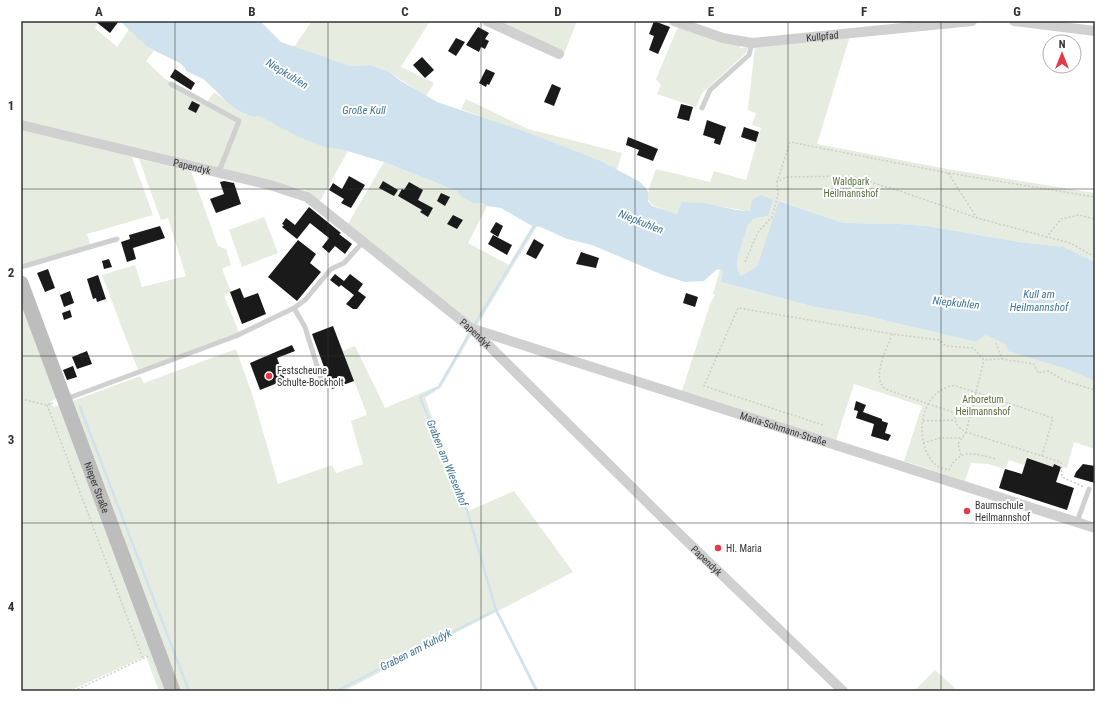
<svg xmlns="http://www.w3.org/2000/svg" width="1116" height="712" viewBox="0 0 1116 712" font-family="'Roboto Condensed',sans-serif">
	<rect width="100%" height="100%" fill="#fff"/>
	<g fill="#e6ecdf">
		<polygon points="21,21 99,21 95,28 117,47 129,29 147,47 154,51 146,61 165,79 207,102 214,92 246,115 257,114 299,137 348,151 320,201 305,190 21,122"/>
		<polygon points="312,21 430,21 401,67 434,83 426,96 389,72 371,65 350,66 294,47"/>
		<polygon points="493,21 577,21 564,54"/>
		<polygon points="681,27 741,44 740,48 748,47 746,53 702,93 696,107 657,94 661,85 656,79 677,29"/>
		<path d="M850 36 817 144 947 169 1095 193V262L1064 247 1019 242 928 226 900 224 844 223 780 201 757 266 741 276 737 268 738 256 748 225 753 219 768 216C740 208 710 205 681 202L677 214C641 203 644 203 656 169L710 182 714 171 746 180 761 128 752 125 756 113 748 110 755 46Z"/>
		<polygon points="466,99 528,129 622,153 617,170 601,161 461,109"/>
		<polygon points="21,130 132,157 153,215 87,234 91,246 21,266"/>
		<polygon points="139,159 191,171 218,246 226,249 231,265 222,269 231,292 224,295 239,333 138,370 102,275 135,265 142,287 186,276 168,218 161,220"/>
		<polygon points="384,162 457,191 461,196 487,206 468,243 509,265 532,226 537,226 477,326 348,224"/>
		<polygon points="264,217 278,253 242,267 229,230"/>
		<polygon points="720,269 723,269 721,282 815,307 862,315 976,342 986,335 1095,381 1095,449 1074,442 1067,468 1054,464 1053,467 1027,458 1024,465 1009,460 1005,469 988,464 971,463 965,481 904,461 922,406 854,384 836,440 682,391 710,304 715,295 713,294"/>
		<polygon points="21,298 58,398 51,401 53,407 61,405 167,691 159,691 146,656 69,691 21,691"/>
		<polygon points="470,332 472,334 441,387 425,398 468,511 514,491 573,572 498,611 538,691 535,691 496,612 344,691 177,691 70,402 140,376 144,383 236,349 253,397 278,484 332,465 336,473 363,464 351,421 367,415 343,351 355,346 385,408 438,386"/>
		<polygon points="935,670 958,691 914,691"/>
	</g>
	<path fill="#cfe2ee" d="M120 21H260L281 42 350 66 371 65 389 72 401 81 437 102 526 132 601 161 640 182 645 187 648 192V201L652 206 677 214 681 202 704 203 737 210 750 211 752 200 761 195 773 200 768 216 753 219 748 225 738 256 737 268 741 276 757 266 779 201 844 223 900 224 928 226 1019 242 1064 247 1095 262V381L1064 368 1008 351 1006 344 986 335 976 342 862 315 815 307 721 282 723 269 716 270 704 281 685 282 663 275 592 245 567 239 541 227 532 226 501 208 487 206 481 203H473L461 196 457 191 384 162 344 150 325 147 299 137 257 115 255 117C233 113 219 92 203 79 198 76 191 74 186 71L185 68 180 63 147 47Z"/>
	<g fill="none" stroke-linecap="round" stroke-linejoin="round">
		<g stroke="#cfe2ee" stroke-width="2.5">
			<polyline points="475,324 535,225"/>
			<polyline points="469,334 439,387 420,397 467,510 496,610 537,691"/>
			<polyline points="80,407 189,691"/>
			<polyline points="336,691 496,610"/>
		</g>
	</g>
	<g fill="#1a1a1a">
		<polygon points="95,21 119,21 110,33"/>
		<polygon points="654,21 670,27 658,54 649,50 654,36 649,34"/>
		<polygon points="478,27 489,33 485,39 489,41 485,49 481,47 479,52 466,45"/>
		<polygon points="456,38 465,42 456,56 448,51"/>
		<polygon points="422,57 434,70 425,78 413,65"/>
		<polygon points="175,69 195,83 191,90 170,77"/>
		<polygon points="486,69 495,73 489,85 487,84 486,87 479,83"/>
		<polygon points="552,84 561,88 554,106 544,102"/>
		<polygon points="192,101 200,105 196,113 188,109"/>
		<polygon points="681,104 693,107 689,121 677,118"/>
		<polygon points="707,120 726,127 720,145 714,143 715,139 703,135"/>
		<polygon points="744,127 759,132 756,142 741,137"/>
		<polygon points="628,137 658,149 653,161 637,155 639,150 626,145"/>
		<polygon points="349,176 365,185 351,208 341,203 344,199 329,190 333,183 342,189"/>
		<polygon points="224,181 234,183 241,204 216,213 210,199 224,194 220,182"/>
		<polygon points="383,181 398,190 394,196 379,188"/>
		<polygon points="409,182 423,190 418,200 433,208 428,217 420,212 422,210 398,196 402,189 404,190"/>
		<polygon points="441,193 450,197 445,206 437,201"/>
		<polygon points="309,207 341,233 339,234 352,244 345,254 335,246 329,253 322,247 329,238 310,223 297,239 282,227 284,225 282,224 286,218 295,225"/>
		<polygon points="453,215 463,220 457,229 447,224"/>
		<polygon points="496,222 503,226 498,237 490,232"/>
		<polygon points="160,226 165,238 133,248 136,259 127,262 121,242 130,239 129,235"/>
		<polygon points="493,235 512,245 507,255 488,244"/>
		<polygon points="534,239 544,245 536,259 526,254"/>
		<polygon points="298,240 316,254 310,263 321,272 297,301 268,277"/>
		<polygon points="581,252 599,258 596,268 576,264"/>
		<polygon points="109,259 112,267 104,269 102,261"/>
		<polygon points="48,269 55,288 45,292 37,273"/>
		<polygon points="335,274 344,281 350,274 363,284 358,291 366,297 357,309 353,309 346,304 354,295 341,285 339,287 330,280"/>
		<polygon points="98,275 106,299 97,302 96,298 93,299 87,279"/>
		<polygon points="240,288 244,298 258,293 266,314 242,324 230,292"/>
		<polygon points="70,291 74,303 64,307 60,295"/>
		<polygon points="686,293 698,297 695,307 683,303"/>
		<polygon points="70,310 72,317 64,320 62,313"/>
		<polygon points="333,326 354,381 332,389 312,334"/>
		<polygon points="292,345 295,351 277,358 285,380 260,390 250,363"/>
		<polygon points="87,351 92,364 77,369 72,357"/>
		<polygon points="73,366 77,377 67,380 63,370"/>
		<polygon points="856,401 866,405 863,412 882,419 882,421 888,423 885,433 891,435 888,441 871,436 874,424 856,418 858,411 854,410"/>
		<polygon points="1027,458 1053,467 1054,464 1061,467 1056,482 1074,488 1067,510 999,488 1005,469 1022,474"/>
		<polygon points="1083,464 1095,466 1095,483 1074,477 1076,472"/>
	</g>
	<g fill="none" stroke-linecap="round" stroke-linejoin="round">
		<g stroke="#cdcdcd" stroke-width="1.5" stroke-dasharray="2 2" stroke-linecap="butt">
			<polyline points="948,173 977,218"/>
			<polyline points="777,182 790,142 948,173 1095,197"/>
			<polyline points="1046,238 1061,219 1079,215 1095,219"/>
			<polyline points="745,262 758,232 772,217 778,195 777,182 786,177 851,176 906,193 977,218 1070,243 1095,257"/>
			<path d="M892 334C887 350 871 376 885 389L955 413C954 423 957 427 966 432L1061 462 1062 477 1084 487"/>
			<polyline points="996,343 1002,359"/>
			<polyline points="21,399 47,405 53,403"/>
			<polyline points="47,405 143,659"/>
			<polyline points="923,421 954,420"/>
			<polyline points="823,425 704,386 738,308 892,334 939,340 946,346 973,348 984,360 1002,359 1034,364 1038,373 1048,371 1065,381 1095,390"/>
			<polyline points="923,443 940,438 962,438"/>
			<polyline points="961,455 958,444 966,432 984,360"/>
			<path d="M995 459C976 453 959 448 949 470 945 469 938 468 935 464 914 444 918 394 951 386 955 385 962 388 966 389L1053 418 1042 456"/>
			<polyline points="74,691 148,656"/>
		</g>
		<g stroke="#d0d0d0" stroke-width="5">
			<polyline points="171,84 239,121 218,174"/>
			<polyline points="702,108 710,90 749,55 752,43"/>
			<polyline points="21,267 117,239"/>
			<polyline points="294,308 305,327 323,385"/>
			<polyline points="66,399 236,336 294,308 305,300 331,269 344,263 364,241"/>
			<polyline points="1077,522 1089,489"/>
		</g>
		<g stroke="#d0d0d0" stroke-width="10">
			<polyline points="487,21 559,54"/>
			<path id="s1" d="M674 21 723 38 752 43 972 21"/>
			<polyline points="1014,21 1095,31"/>
			<path id="s2" d="M21 125 270 185 307 197 471 328 669 524 843 691"/>
			<path id="s3" d="M473 329 1095 528"/>
		</g>
		<path stroke="#bdbdbd" stroke-width="15" id="s4" d="M21 283 173 691"/>
	</g>
	<path fill="none" stroke="#333" stroke-width="1" stroke-opacity="0.55" d="M175 21V691M328 21V691M481 21V691M635 21V691M788 21V691M941 21V691M21 189H1095M21 356H1095M21 523H1095"/>
	<g fill="#e63946" stroke="#fff" stroke-width="1.5">
		<circle cx="269" cy="376" r="4"/>
		<circle cx="967" cy="511" r="4"/>
		<circle cx="718" cy="548" r="4"/>
	</g>
	<g text-anchor="middle" dominant-baseline="central" stroke-width="4" stroke-linejoin="round" paint-order="stroke">
		<g font-size="10" fill="#333" stroke="#fff">
			<text stroke="none"><textPath href="#s1" startOffset="152">Kullpfad</textPath></text>
			<text stroke="none"><textPath href="#s2" startOffset="176">Papendyk</textPath></text>
			<text stroke="none"><textPath href="#s2" startOffset="512">Papendyk</textPath></text>
			<text stroke="none"><textPath href="#s3" startOffset="326">Maria-Sohmann-Straße</textPath></text>
			<text stroke="none"><textPath href="#s4" startOffset="218">Nieper Straße</textPath></text>
			<text stroke="none"><textPath href="#s2" startOffset="836">Papendyk</textPath></text>
		</g>
		<g font-size="10" fill="#56703f" stroke="#fff">
			<text x="851" y="181">Waldpark<tspan x="851" dy="12">Heilmannshof</tspan></text>
			<text x="983" y="399">Arboretum<tspan x="983" dy="12">Heilmannshof</tspan></text>
		</g>
		<g font-size="10" fill="#333" stroke="#fff" text-anchor="start">
			<text x="277" y="370">Festscheune<tspan x="277" dy="12">Schulte-Bockholt</tspan></text>
			<text x="975" y="505">Baumschule<tspan x="975" dy="12">Heilmannshof</tspan></text>
			<text x="726" y="548">Hl. Maria</text>
		</g>
		<g font-size="11" font-style="italic" fill="#3f7597" stroke="#fff">
			<text transform="translate(287 74) rotate(32)">Niepkuhlen</text>
			<text x="364" y="110">Große Kull</text>
			<text transform="translate(641 222) rotate(22)">Niepkuhlen</text>
			<text x="1039" y="294">Kull am<tspan x="1039" dy="13">Heilmannshof</tspan></text>
			<text transform="translate(956 303) rotate(6)">Niepkuhlen</text>
			<text transform="translate(447 463) rotate(68)">Graben am Wiesenhof</text>
			<text transform="translate(416 650) rotate(-27)">Graben am Kuhdyk</text>
		</g>
	</g>
	<rect width="1116" height="712" fill="none" stroke="#ffffff" stroke-width="44"/>
	<g transform="translate(1062 54)"><circle r="19" fill="#ffffff" stroke="#adadad"/>
	<path d="M0-3L7 15L0 10L-7 15Z" fill="#e63946"/>
	<text y="-6" font-size="11" font-weight="bold" text-anchor="middle" fill="#333333">N</text>
	</g>
	<rect x="22" y="22" width="1072" height="668" fill="none" stroke="#333" stroke-width="1.5"/>
	<g font-size="13" text-anchor="middle" font-weight="bold" fill="#333">
		<text x="99" y="16">A</text>
		<text x="252" y="16">B</text>
		<text x="405" y="16">C</text>
		<text x="558" y="16">D</text>
		<text x="711" y="16">E</text>
		<text x="864" y="16">F</text>
		<text x="1017" y="16">G</text>
		<text x="11" y="110">1</text>
		<text x="11" y="277">2</text>
		<text x="11" y="444">3</text>
		<text x="11" y="611">4</text>
	</g>
</svg>
